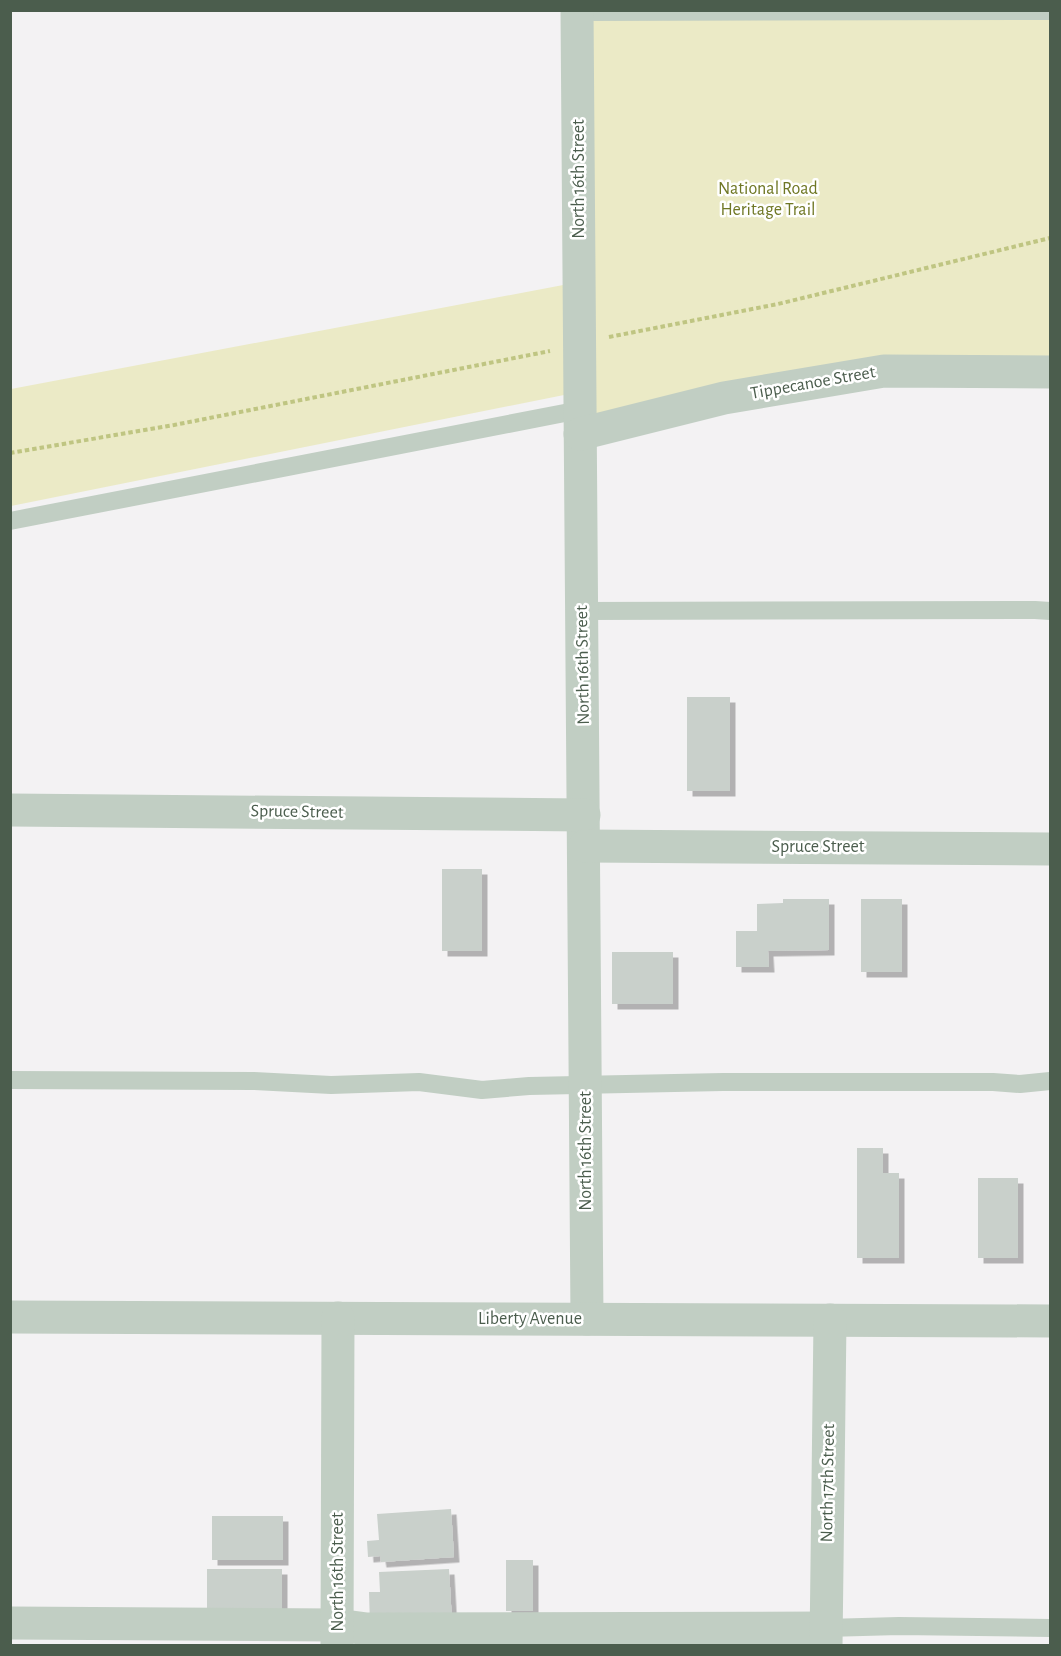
<svg xmlns="http://www.w3.org/2000/svg" width="1061" height="1656" viewBox="0 0 1061 1656" font-family="'Alegreya Sans',sans-serif">
	<defs>
		<filter id="shadow"><feDropShadow dx="5.5" dy="5.5" stdDeviation="0" flood-color="#0004"/></filter>
	</defs>
	<rect width="100%" height="100%" fill="#f3f2f3"/>
	<polygon fill="#ebeac6" points="1050,11 1050,372 884,371 580,434 579,392 11,506 11,389 579,282 578,12"/>
	<g fill="#c9d0cb" filter="url(#shadow)">
		<rect x="687" y="697" width="43" height="94"/>
		<rect x="442" y="869" width="40" height="82"/>
		<polygon points="783,899 829,899 829,950 768,951 769,967 736,967 736,931 757,931 757,904 783,903"/>
		<rect x="861" y="899" width="41" height="73"/>
		<rect x="612" y="952" width="61" height="52"/>
		<polygon points="857,1148 883,1148 883,1173 899,1173 899,1258 857,1258"/>
		<rect x="978" y="1178" width="40" height="80"/>
		<polygon points="451,1509 454,1557 381,1562 380,1556 368,1557 367,1541 379,1540 377,1514"/>
		<rect x="212" y="1516" width="71" height="44"/>
		<rect x="506" y="1560" width="27" height="51"/>
		<polygon points="207,1569 282,1569 282,1612 207,1613"/>
		<polygon points="449,1569 452,1622 370,1625 369,1592 380,1592 379,1572"/>
	</g>
	<g fill="none" stroke-linecap="round" stroke-linejoin="round">
		<g stroke="#bfc582" stroke-width="4" stroke-dasharray="4.5 3" stroke-linecap="butt">
			<polyline points="609,337 778,304 1050,238"/>
			<polyline points="10,453 174,425 550,351"/>
		</g>
		<g stroke="#c1cec3" stroke-width="18">
			<polyline points="578,12 1050,11"/>
			<polyline points="10,521 580,410"/>
			<polyline points="582,611 1035,610 1050,611"/>
			<polyline points="10,1080 254,1081 331,1085 419,1082 482,1090 529,1086 723,1082 993,1082 1020,1084 1050,1081"/>
			<polyline points="826,1628 899,1626 1050,1628"/>
		</g>
		<g stroke="#c1cec3" stroke-width="33">
			<polyline points="577,10 587,1319"/>
			<polyline points="580,434 724,398 884,371 1050,372"/>
			<polyline points="10,810 584,815"/>
			<polyline points="585,846 1050,849"/>
			<polyline points="10,1317 1050,1321"/>
			<polyline points="10,1623 337,1625 367,1629 826,1628"/>
			<polyline points="337,1646 338,1318"/>
			<polyline points="826,1646 830,1320"/>
		</g>
	</g>
	<g text-anchor="middle" dominant-baseline="central" stroke-width="5" stroke-linejoin="round" paint-order="stroke">
		<g font-size="18" fill="#4b5d4d" stroke="#fff">
			<text transform="translate(579 179) rotate(-90)">North 16th Street</text>
			<text transform="translate(813 383) rotate(-10)">Tippecanoe Street</text>
			<text transform="translate(583 665) rotate(-91)">North 16th Street</text>
			<text transform="translate(297 812) rotate(1)">Spruce Street</text>
			<text x="818" y="847">Spruce Street</text>
			<text transform="translate(586 1151) rotate(-90)">North 16th Street</text>
			<text x="530" y="1319">Liberty Avenue</text>
			<text transform="translate(828 1483) rotate(-89)">North 17th Street</text>
			<text transform="translate(338 1572) rotate(-90)">North 16th Street</text>
		</g>
		<g font-size="18" fill="#6f7724" stroke="#fff">
			<text x="768" y="189">National Road<tspan x="768" dy="21">Heritage Trail</tspan></text>
		</g>
	</g>
	<rect width="1061" height="1656" fill="none" stroke="#4b5d4d" stroke-width="24"/>
</svg>
